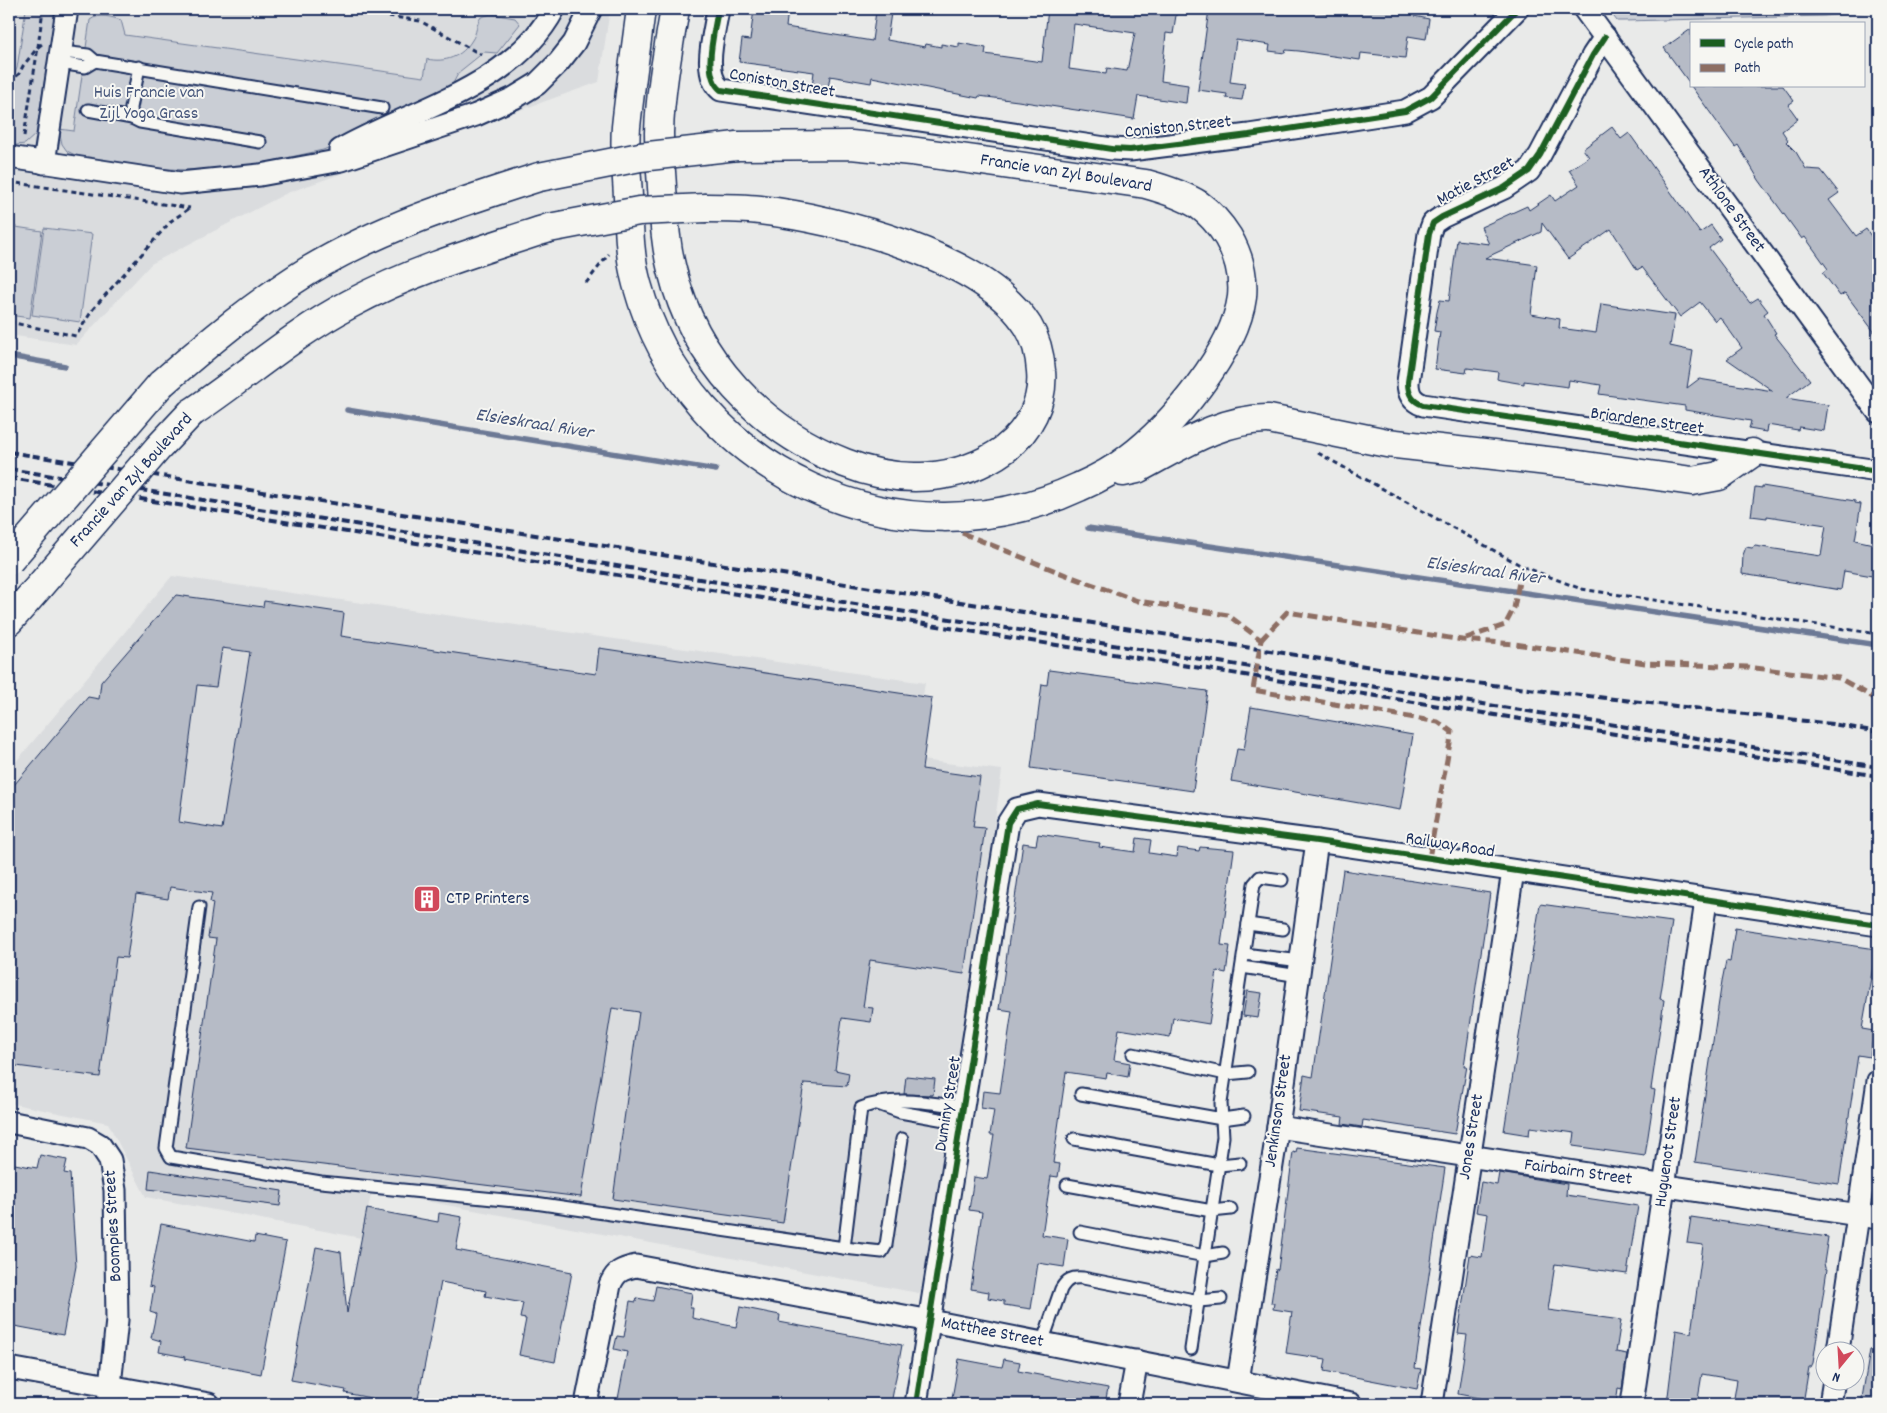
<svg xmlns="http://www.w3.org/2000/svg" width="1887" height="1413" viewBox="0 0 1887 1413" font-family="Dekko,sans-serif">
	<rect width="100%" height="100%" fill="#e9eae9"/>
	<filter id="ink" filterUnits="userSpaceOnUse"><feTurbulence type="fractalNoise" baseFrequency=".02" numOctaves="2"/><feDisplacementMap in="SourceGraphic" scale="10" xChannelSelector="R" yChannelSelector="G"/><feConvolveMatrix kernelMatrix="1 2 1 2 8 2 1 2 1" color-interpolation-filters="sRGB"/></filter>
	<g filter="url(#ink)">
		<g fill="#dadcde">
			<polygon points="9,9 610,9 599,82 287,193 151,264 76,345 9,335"/>
			<polygon points="172,576 925,683 913,759 1002,770 929,1295 372,1191 361,1238 146,1197 108,1123 9,1103 9,770"/>
		</g>
		<g fill="#caced5" stroke="#727e9a">
			<polygon points="26,9 50,9 51,14 55,14 36,134 25,144 9,146 9,85 17,68"/>
			<polygon points="1608,9 1878,9 1878,10 1824,16 1624,21 1617,21"/>
			<path d="M491 14 515 18 520 24 497 53 484 52 459 72 450 89 356 136 323 150 249 166 185 170 142 167 79 157 67 151 62 144 59 129 74 131 90 20C99 13 111 17 121 20L125 35 424 77 427 59C445 63 462 57 472 40 477 33 476 24 481 17Z"/>
			<polygon points="9,226 42,231 30,318 9,315"/>
			<polygon points="44,228 92,234 80,322 32,315"/>
		</g>
		<g fill="none" stroke-linecap="round" stroke-linejoin="round">
			<g stroke="#6c7995" stroke-width="5.5">
				<polyline points="9,356 65,366"/>
				<polyline points="347,410 716,470"/>
				<polyline points="1088,528 1878,645"/>
			</g>
		</g>
		<g fill="#b6bbc6" stroke="#1b2f5e" fill-rule="evenodd">
			<path d="M754 9H788L786 27 872 41 876 11 891 13 887 40 925 47 926 44 941 47V44L959 47V43L986 48 985 54 1042 62 1048 9H1177L1173 34 1166 33 1161 81 1188 85 1186 103 1138 96 1134 119 1018 101 979 96 978 98 872 77 871 83 830 76 828 89 812 87 814 72 739 62 742 39 750 40ZM1074 24 1135 33 1127 71 1107 68 1106 74 1069 69Z"/>
			<polygon points="1209,9 1298,9 1327,13 1328,9 1391,9 1415,12 1414,16 1429,19 1426,39 1408,36 1405,58 1361,53 1360,60 1299,51 1286,50 1285,53 1269,51 1270,45 1236,40 1230,82 1245,84 1242,100 1226,98 1227,94 1198,90"/>
			<polygon points="1691,29 1691,85 1664,48"/>
			<polygon points="1691,86 1783,86 1794,101 1788,105 1798,119 1782,131 1788,140 1786,142 1796,152 1806,169 1821,170 1839,193 1829,200 1856,236 1866,229 1878,246 1878,337 1845,293 1840,296 1823,273 1828,269 1805,237 1802,239 1759,180 1738,145 1735,147"/>
			<path d="M1612 127 1621 139 1629 133 1700 233 1711 225 1721 239 1709 248 1750 303 1758 298 1768 311 1764 314 1776 333 1774 334 1810 380 1786 398 1828 405 1824 431 1799 427 1798 430 1767 425 1766 432 1749 429 1751 421 1685 410V406L1599 394 1601 385 1569 380 1568 387 1524 381V384L1500 380 1497 379 1498 372 1467 368 1466 373 1435 369 1440 332 1434 331 1437 312 1440 300 1449 301 1457 240 1489 244 1481 227 1527 206 1529 210 1551 195 1555 201 1579 185 1569 170 1589 157 1583 149ZM1542 223 1568 259 1611 229 1637 270 1642 267 1680 317 1700 302 1715 321 1720 317 1742 348 1727 359 1773 391 1699 379 1687 388 1693 351 1670 346 1675 315 1601 304 1596 333 1559 328 1560 319 1531 314 1537 265 1485 258 1541 232Z"/>
			<polygon points="1762,486 1855,501 1855,503 1861,504 1855,540 1878,545 1878,577 1844,571 1841,590 1742,574 1743,555 1746,547 1752,548 1755,546 1821,556 1826,525 1767,516 1767,518 1751,516 1755,487 1762,488"/>
			<path d="M176 595 263 607 264 601 344 613 341 636 596 674 599 648 932 698 922 769 980 777 973 827 985 828 964 974 870 960 863 1007 873 1008 871 1022 842 1018 835 1070 849 1073 847 1086 804 1083 783 1223 613 1199 639 1012 612 1008 581 1197 186 1148 216 939 208 938 213 903 210 902 212 893 170 887 168 899 136 894 127 958 116 957 100 1077 9 1065V791L88 697 99 699 101 682ZM222 648 250 652 222 829 179 822 197 685 216 687Z"/>
			<polygon points="1049,670 1207,691 1193,791 1031,768 1042,684 1047,685"/>
			<polygon points="1251,707 1413,735 1400,810 1231,781 1237,749 1244,750"/>
			<polygon points="1038,834 1100,843 1099,847 1135,852 1137,838 1151,840 1149,853 1177,857 1178,848 1199,851 1200,847 1234,850 1221,945 1230,946 1226,973 1217,971 1209,1024 1173,1018 1170,1037 1119,1029 1114,1060 1130,1063 1128,1077 1107,1073 1106,1078 1066,1072 1053,1163 1060,1164 1058,1177 1051,1176 1042,1235 1068,1239 1064,1267 1038,1263 1031,1309 1004,1305 1004,1301 988,1298 989,1292 971,1289 982,1212 969,1210 974,1177 987,1179 994,1135 990,1135 994,1110 981,1108 983,1091 1000,1093 1012,1011 999,1009 1023,843 1036,845"/>
			<polygon points="1343,870 1490,893 1464,1066 1467,1066 1455,1134 1363,1120 1362,1127 1342,1124 1343,1117 1299,1111 1304,1075 1313,1077"/>
			<polygon points="1540,904 1672,922 1660,999 1664,1000 1651,1089 1655,1090 1645,1156 1573,1146 1575,1133 1530,1127 1529,1135 1504,1131"/>
			<polygon points="1735,928 1876,949 1862,1029 1874,1031 1870,1057 1858,1055 1839,1184 1695,1162 1722,981 1726,961 1730,962"/>
			<polygon points="1247,991 1262,993 1258,1018 1243,1016"/>
			<polygon points="906,1076 935,1079 933,1095 904,1094"/>
			<polygon points="1297,1148 1445,1168 1415,1368 1421,1369 1417,1389 1324,1371 1326,1359 1286,1353 1292,1312 1273,1309 1274,1303 1271,1303 1276,1269 1278,1270 1293,1152 1296,1153"/>
			<polygon points="40,1155 67,1160 64,1173 70,1174 76,1266 63,1335 9,1325 9,1163 37,1168"/>
			<polygon points="150,1170 282,1191 280,1206 148,1189"/>
			<polygon points="1499,1173 1567,1184 1566,1195 1638,1206 1627,1274 1555,1264 1548,1310 1621,1320 1616,1352 1627,1354 1622,1389 1618,1388 1616,1404 1511,1404 1458,1394 1467,1335 1458,1334 1470,1255 1482,1257 1488,1214 1476,1212 1481,1182 1497,1185"/>
			<polygon points="367,1209 438,1222 439,1213 462,1217 456,1250 572,1272 555,1362 519,1355 526,1319 520,1318 523,1303 485,1296 486,1291 441,1282 417,1404 402,1404 345,1393 346,1390 291,1380 316,1247 341,1252 347,1313"/>
			<polygon points="1691,1217 1828,1237 1824,1263 1825,1268 1827,1269 1813,1363 1811,1367 1809,1367 1803,1404 1733,1404 1737,1380 1702,1374 1697,1404 1667,1404 1676,1330 1691,1333 1703,1245 1687,1243"/>
			<polygon points="161,1224 254,1242 255,1236 286,1242 261,1374 184,1359 185,1357 159,1352 161,1341 151,1338 156,1314 150,1312 154,1287 149,1286"/>
			<polygon points="656,1286 692,1293 690,1308 693,1308 692,1318 736,1327 740,1307 780,1315 779,1322 902,1345 891,1404 617,1404 627,1352 614,1349 617,1336 624,1337 630,1301 636,1302 637,1298 653,1301"/>
			<polygon points="1870,1350 1878,1350 1878,1404 1861,1404"/>
			<polygon points="959,1359 1002,1367 1004,1359 1020,1362 1018,1371 1108,1388 1105,1404 951,1404"/>
		</g>
		<g fill="none" stroke-linecap="round" stroke-linejoin="round">
			<g stroke="#1b2f5e" stroke-width="15">
				<g id="service">
					<polyline points="62,52 88,55 95,61 382,108"/>
					<polyline points="60,63 85,67 95,61"/>
					<polyline points="139,67 131,108 132,118 140,122 260,142"/>
					<polyline points="88,110 132,118"/>
					<path d="M199 907 166 1148 171 1157 321 1182 535 1203 844 1248 861 1108C893 1095 930 1103 964 1107"/>
					<polyline points="1248,924 1283,929"/>
					<polyline points="1244,954 1301,961"/>
					<polyline points="1242,967 1299,976"/>
					<polyline points="1133,1054 1226,1074 1248,1072"/>
					<polyline points="1081,1094 1222,1119 1244,1116"/>
					<polyline points="878,1104 900,1112 962,1123"/>
					<polyline points="1074,1139 1219,1165 1240,1163"/>
					<polyline points="1067,1185 1212,1211 1231,1209"/>
					<polyline points="1080,1232 1205,1256 1223,1253"/>
					<polyline points="844,1248 882,1252 886,1245 902,1139"/>
					<path d="M1042 1343 1061 1289C1067 1279 1072 1277 1083 1278L1199 1301 1221 1299"/>
					<polyline points="1191,1349 1223,1137 1221,1103 1254,884 1260,877 1282,880"/>
				</g>
			</g>
			<g stroke="#1b2f5e" stroke-width="25">
				<g id="minor">
					<path d="M718 9C715 31 701 75 721 90L1112 149 1130 150 1249 135 1405 111 1431 97 1517 9"/>
					<polyline points="1584,9 1878,412"/>
					<path d="M1605 37 1593 55 1540 155 1529 171 1504 188 1442 217 1433 223 1429 234 1408 382C1408 394 1412 401 1423 405L1878 471"/>
					<path d="M340 150C412 109 512 88 554 9"/>
					<polyline points="9,157 180,183 260,175 342,160 476,115 514,98 537,84 559,62 574,43 591,9"/>
					<polyline points="44,163 67,9"/>
					<polyline points="9,1122 88,1138 100,1145 110,1160 115,1190 117,1320 108,1404"/>
					<polyline points="1278,1127 1878,1218"/>
					<polyline points="1838,1350 1878,1081"/>
					<polyline points="9,1368 209,1404"/>
					<polyline points="1238,1381 1278,1127 1317,841"/>
					<path d="M586 1404 610 1285C616 1271 622 1269 636 1266L931 1321 1351 1404"/>
					<polyline points="916,1404 1008,823 1017,809 1038,804 1317,841 1878,925"/>
					<polyline points="1129,1404 1137,1361"/>
					<polyline points="1432,1404 1513,871"/>
					<polyline points="1632,1404 1706,901"/>
					<polyline points="1830,1404 1834,1380"/>
				</g>
			</g>
			<g stroke="#1b2f5e" stroke-width="31">
				<g id="secondary">
					<path d="M641 9C636 48 630 88 626 127 624 150 627 174 628 197 629 226 629 255 637 284 689 473 901 570 1079 487 1095 480 1114 470 1128 459 1171 427 1235 352 1242 297 1244 275 1239 256 1228 237 1221 226 1210 213 1199 205 1183 195 1164 189 1146 184L911 151 851 145 737 146"/>
					<path d="M675 9C668 50 660 92 659 133 659 151 661 169 662 187 664 215 665 243 672 270 694 360 761 430 845 463 897 484 958 483 1005 449 1029 430 1044 402 1041 371 1040 356 1036 339 1028 326 984 256 838 219 760 210 742 208 724 208 706 208"/>
					<path d="M161 384C208 343 255 304 308 271 379 228 460 202 539 177"/>
					<path d="M191 413C245 377 293 334 350 304 413 270 481 250 549 228"/>
					<path d="M1123 472 1137 469C1179 447 1221 418 1269 419L1387 443 1565 463 1692 481 1719 476 1752 453"/>
					<polyline points="9,621 38,588"/>
				</g>
			</g>
			<g stroke="#1b2f5e" stroke-width="3" stroke-dasharray="5 4" stroke-linecap="butt">
				<polyline points="344,9 420,21 482,55"/>
				<polyline points="9,82 19,74 23,66 38,47 43,9"/>
				<polyline points="24,136 38,47 42,44"/>
				<polyline points="9,182 190,208"/>
				<polyline points="586,283 609,254"/>
				<polyline points="9,322 76,336 93,309 171,221 190,208"/>
				<polyline points="1318,453 1522,566 1581,589 1878,634"/>
			</g>
			<use href="#service" stroke="#f6f6f2" stroke-width="11"/>
			<use href="#minor" stroke="#f6f6f2" stroke-width="21"/>
			<use href="#secondary" stroke="#f6f6f2" stroke-width="28"/>
			<g stroke="#1b2f5e" stroke-width="4" stroke-dasharray="8 4" stroke-linecap="butt">
				<polyline points="9,452 1467,682 1832,724 1878,732"/>
				<polyline points="9,469 1878,767"/>
				<polyline points="9,478 1878,776"/>
			</g>
			<g stroke="#1b2f5e" stroke-width="31" stroke-linecap="butt">
				<g id="secondary-bridge">
					<polyline points="539,177 640,157 737,146"/>
					<polyline points="549,228 639,211 706,208"/>
					<polyline points="9,561 161,384"/>
					<polyline points="38,588 158,448 191,413"/>
				</g>
			</g>
			<use href="#secondary-bridge" stroke="#f6f6f2" stroke-width="28"/>
			<g stroke="#8d6e63" stroke-width="5" stroke-dasharray="10 5" stroke-linecap="butt">
				<polyline points="962,533 1066,575 1138,601 1228,615 1261,640 1253,690 1438,722 1452,732 1429,858"/>
				<polyline points="1466,638 1505,625 1514,608 1522,566"/>
				<polyline points="1261,640 1287,612 1462,640 1515,644 1645,663 1747,667 1839,678 1878,700"/>
			</g>
			<g stroke="#f6f6f2" stroke-width="9">
				<g id="cycleway">
					<path d="M718 9C715 31 701 75 721 90L1112 149 1130 150 1249 135 1405 111 1431 97 1517 9"/>
					<path d="M1605 37 1593 55 1540 155 1529 171 1504 188 1442 217 1433 223 1429 234 1408 382C1408 394 1412 401 1423 405L1878 471"/>
					<polyline points="916,1404 1008,823 1017,809 1038,804 1317,841 1878,925"/>
				</g>
			</g>
			<use href="#cycleway" stroke="#1b5e20" stroke-width="6"/>
		</g>
	</g>
	<defs>
		<g id="building-square" transform="scale(1.4375)"><rect x="-9" y="-9" width="18" height="18" rx="4" fill="#d1495b" stroke="#f6f6f2"/><path d="M-4-6H4V6H1V3H-1V6H-4ZM-2.5-4.3h1.7v1.8h-1.7ZM.8-4.3h1.7v1.8H.8ZM-2.5-1h1.7V.8h-1.7ZM.8-1h1.7V.8H.8Z" fill="#fff"/></g>
	</defs>
	<g fill-rule="evenodd">
		<use href="#building-square" x="427" y="899"/>
	</g>
	<g text-anchor="middle" dominant-baseline="central" stroke-width="4" stroke-linejoin="round" paint-order="stroke">
		<g font-size="18" fill="#1b2f5e" stroke="#f6f6f2">
			<text transform="translate(782 84) rotate(10)">Coniston Street</text>
			<text transform="translate(1178 128) rotate(-6)">Coniston Street</text>
			<text transform="translate(1066 174) rotate(9)">Francie van Zyl Boulevard</text>
			<text transform="translate(1476 182) rotate(-28)">Matie Street</text>
			<text transform="translate(1731 210) rotate(54)">Athlone Street</text>
			<text transform="translate(1647 422) rotate(8)">Briardene Street</text>
			<text transform="translate(132 481) rotate(-48)">Francie van Zyl Boulevard</text>
			<text transform="translate(1450 846) rotate(9)">Railway Road</text>
			<text transform="translate(949 1104) rotate(-81)">Duminy Street</text>
			<text transform="translate(1279 1111) rotate(-82)">Jenkinson Street</text>
			<text transform="translate(1472 1137) rotate(-81)">Jones Street</text>
			<text transform="translate(1669 1152) rotate(-82)">Huguenot Street</text>
			<text transform="translate(1578 1173) rotate(8)">Fairbairn Street</text>
			<text transform="translate(114 1226) rotate(-93)">Boompies Street</text>
			<text transform="translate(992 1333) rotate(11)">Matthee Street</text>
		</g>
		<g font-size="18" fill="#47577c" stroke="#f6f6f2">
			<text x="149" y="93">Huis Francie van<tspan x="149" dy="21">Zijl Yoga Grass</tspan></text>
		</g>
		<g font-size="18" fill="#1b2f5e" stroke="#f6f6f2" text-anchor="start">
			<text x="446" y="899">CTP Printers</text>
		</g>
		<g font-size="19" font-style="italic" fill="#44547a" stroke="#f6f6f2">
			<text transform="translate(534 425) rotate(9)">Elsieskraal River</text>
			<text transform="translate(1485 572) rotate(8)">Elsieskraal River</text>
		</g>
	</g>
	<rect width="1887" height="1413" fill="none" stroke="#f6f6f2" stroke-width="30"/>
	<rect x="15" y="15" width="1857" height="1383" fill="none" stroke="#1b2f5e" stroke-width="2" filter="url(#ink)"/>
	<rect x="1690" y="22" width="175" height="65" fill="#f6f6f2" stroke="#9ea6b7"/>
	<rect x="1700" y="39" width="25" height="8" fill="#1b5e20" stroke="#9ea6b7"/>
	<text x="1734" y="48" font-size="15" fill="#1b2f5e">Cycle path</text>
	<rect x="1700" y="64" width="25" height="8" fill="#8d6e63" stroke="#9ea6b7"/>
	<text x="1734" y="72" font-size="15" fill="#1b2f5e">Path</text>
	<g transform="translate(1840 1366) rotate(198)"><circle r="24" fill="#f6f6f2" stroke="#9ea6b7"/>
	<path d="M0-4L9 19L0 12L-9 19Z" fill="#d1495b"/>
	<text y="-8" font-size="14" font-weight="bold" text-anchor="middle" fill="#1b2f5e">N</text>
	</g>
</svg>
